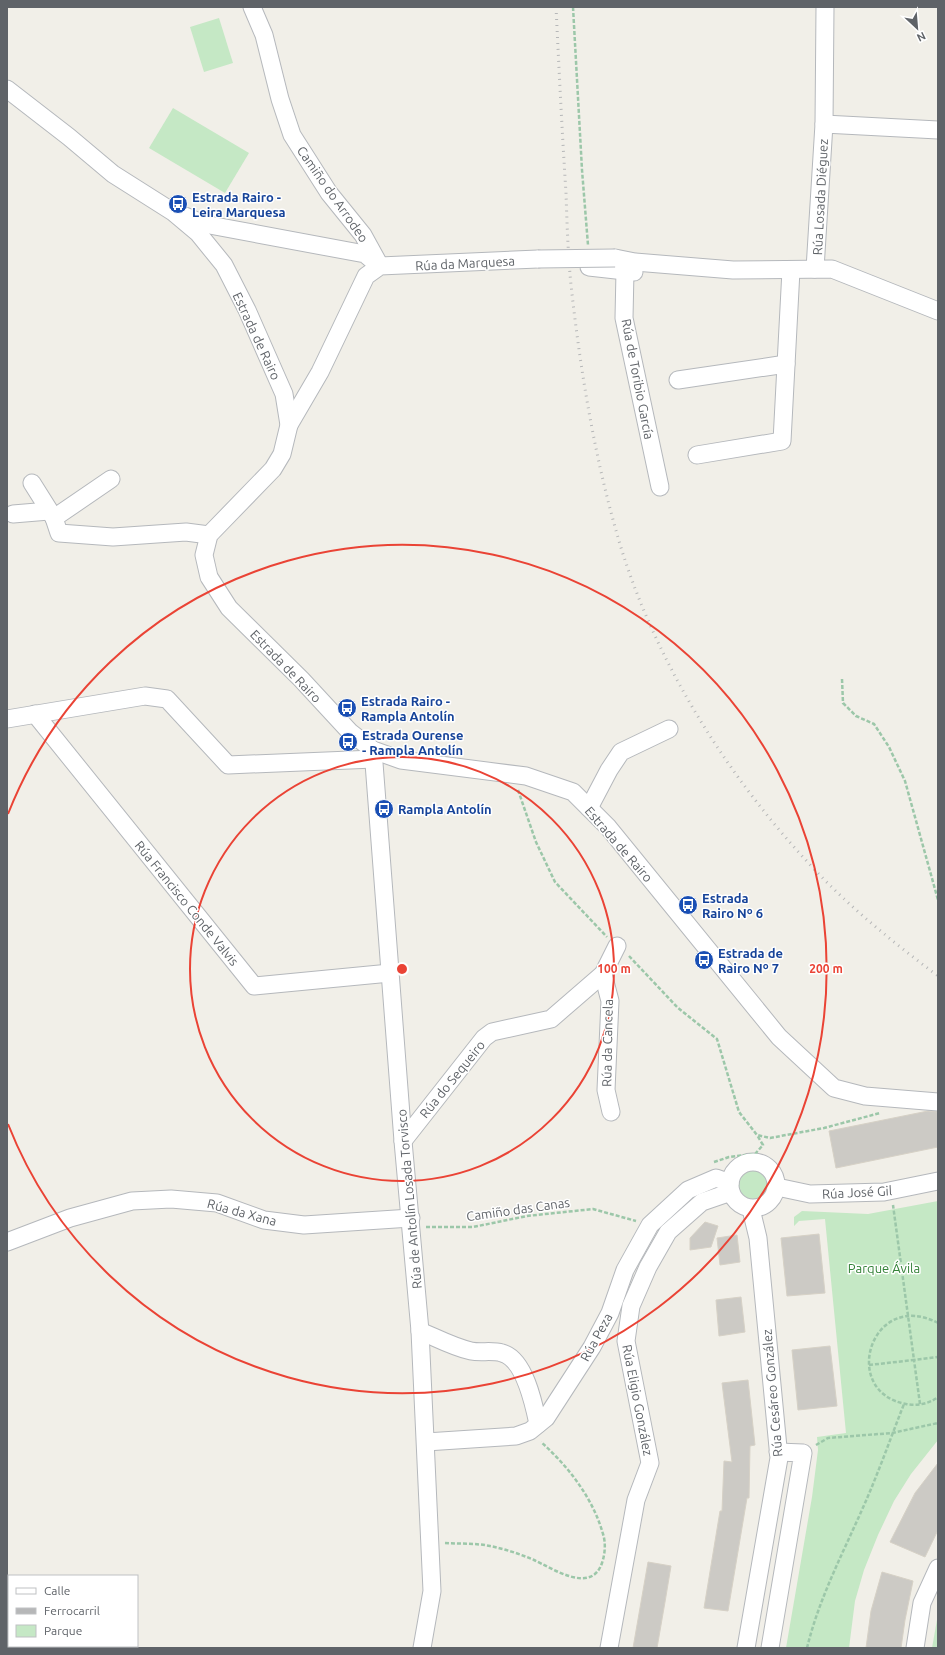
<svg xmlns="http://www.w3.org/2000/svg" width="945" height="1655" viewBox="0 0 945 1655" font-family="Ubuntu,sans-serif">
	<rect width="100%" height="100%" fill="#f1efe8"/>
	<g fill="#c5e8c5">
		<polygon points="219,18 233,63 204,72 190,27"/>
		<polygon points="173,108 249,153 225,193 149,148"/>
		<circle cx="753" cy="1185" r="15"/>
		<polygon points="938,1201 938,1440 911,1474 894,1501 878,1535 864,1570 855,1601 849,1648 786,1648 812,1497 818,1450 817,1437 846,1433 825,1219 799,1221 794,1226 794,1217 802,1211 868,1214"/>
		<polygon points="938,1614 938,1648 932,1648"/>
	</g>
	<g fill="#cccac5" stroke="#d6d1c6">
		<polygon points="928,1111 938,1112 938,1147 836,1168 829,1131"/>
		<polygon points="705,1222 718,1226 711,1247 690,1250 690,1238"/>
		<polygon points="819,1234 825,1293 787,1296 781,1238"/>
		<polygon points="737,1235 740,1262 720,1265 717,1238"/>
		<polygon points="741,1297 745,1332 719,1336 716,1300"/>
		<polygon points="830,1346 837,1406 798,1410 792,1350"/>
		<polygon points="748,1380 755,1445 750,1446 749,1498 747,1498 728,1611 704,1608 720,1511 722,1511 724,1461 732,1462 722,1383"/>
		<polygon points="938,1463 938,1530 925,1557 890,1542 915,1493"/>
		<polygon points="648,1562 671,1566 665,1602 657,1648 633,1648"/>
		<polygon points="882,1572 913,1581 905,1620 901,1648 866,1648 871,1611"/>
	</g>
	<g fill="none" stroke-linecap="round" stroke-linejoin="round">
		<g stroke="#b5b8bc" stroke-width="19">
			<g id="minor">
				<polyline points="252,7 264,35 280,99 292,135 329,193 363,235 380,266"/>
				<polyline points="7,89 69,137 113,174 173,212 198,233 224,265 247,310 284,394 289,425 282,454 273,469 209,535 204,555 209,577 229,608 301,679 350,732 373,750 401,760 526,776 573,792 608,827 779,1037 834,1088 865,1096 938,1102"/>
				<polyline points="824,124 938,130"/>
				<polyline points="185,216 204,224 365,254 378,265"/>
				<polyline points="615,258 635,262 733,270 832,269 938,311"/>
				<polyline points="589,267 634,272"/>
				<polyline points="815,269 824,124 825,7"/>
				<polyline points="625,271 624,318 660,487"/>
				<polyline points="678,380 786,364"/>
				<polyline points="289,425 320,372 366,276 380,266 538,259"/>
				<polyline points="697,455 782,441 791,270"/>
				<polyline points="111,479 54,518 59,533 113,537 186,532 209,535"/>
				<polyline points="32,483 54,518"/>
				<polyline points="13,514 49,511"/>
				<polyline points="35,714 254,986 390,973"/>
				<polyline points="7,719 145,696 167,699 228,765 374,759"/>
				<polyline points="373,750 403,1141 420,1331 432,1591 422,1648"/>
				<polyline points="589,808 609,770 621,752 669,729"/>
				<polyline points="603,974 610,1001 606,1090 611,1112"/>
				<polyline points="403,1141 484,1038 492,1032 551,1019 603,974 617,946"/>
				<circle cx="753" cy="1185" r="23"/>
				<polyline points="777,1187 810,1194 884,1192 938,1181"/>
				<polyline points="7,1242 70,1218 132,1201 171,1199 217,1203 264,1220 304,1225 411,1218"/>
				<path d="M420 1331C437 1338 453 1347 471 1351 481 1353 492 1350 502 1353 525 1359 534 1405 538 1424"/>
				<polyline points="426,1442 516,1436 530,1431 546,1418 592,1347 610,1313 625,1270 650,1225 688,1190 716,1178 730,1183"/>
				<polyline points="609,1648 636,1500 650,1463 626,1341 631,1306 648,1267 668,1232 702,1202 731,1192"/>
				<polyline points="746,1648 779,1458 758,1238 751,1209"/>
				<polyline points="770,1648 803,1453 778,1452"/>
				<polyline points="915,1648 922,1603 938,1568"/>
			</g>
		</g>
		<g stroke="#9cc7a9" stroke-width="2.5" stroke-dasharray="4 2" stroke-linecap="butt">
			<polyline points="573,7 582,170 588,245"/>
			<polyline points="842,679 843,703 856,716 874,724 889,747 905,781 938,900"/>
			<polyline points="518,790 536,842 555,882 607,937"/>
			<polyline points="629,956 678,1008 717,1039 739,1112 757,1135 770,1138 824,1128 880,1113"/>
			<polyline points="714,1162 729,1157 755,1154 763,1145 757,1135"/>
			<polyline points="426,1227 473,1227 527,1216 593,1209 636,1221"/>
			<path d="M938 1323C871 1288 839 1392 906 1404 917 1406 929 1404 938 1397"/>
			<polyline points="869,1365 914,1360 893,1205"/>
			<polyline points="920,1404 914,1360 938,1357"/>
			<polyline points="816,1445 828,1438 892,1433 938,1423"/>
			<path d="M445 1543C460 1544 476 1543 490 1546 505 1549 520 1554 534 1560 552 1568 591 1595 602 1563 605 1554 606 1543 603 1534 593 1498 568 1466 541 1442"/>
			<path d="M807 1648C819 1598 844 1551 865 1503 879 1471 891 1437 904 1404"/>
		</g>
		<use href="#minor" stroke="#fff" stroke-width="17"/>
		<path stroke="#b6b7b8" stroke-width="3" stroke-dasharray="1 5" stroke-linecap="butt" d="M556 7C559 69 562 131 566 193 567 223 568 255 571 285 580 367 593 448 615 527 648 648 719 765 803 857 843 902 890 940 938 976"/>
		<g stroke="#b5b8bc" stroke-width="19" stroke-linecap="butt">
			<polyline id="minor-bridge" points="538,259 615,258"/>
		</g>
		<use href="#minor-bridge" stroke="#fff" stroke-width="17"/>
	</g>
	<g fill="none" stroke="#ea4335" stroke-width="2">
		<circle cx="402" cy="969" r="212"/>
		<path d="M8 814A424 424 0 1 1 8 1124"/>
	</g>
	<defs>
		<g id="bus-disc" transform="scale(1)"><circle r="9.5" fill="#1a4fb4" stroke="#fff"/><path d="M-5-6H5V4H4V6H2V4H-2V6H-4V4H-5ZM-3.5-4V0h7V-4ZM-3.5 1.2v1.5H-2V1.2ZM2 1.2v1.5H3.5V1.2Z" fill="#fff"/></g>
	</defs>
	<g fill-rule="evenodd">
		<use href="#bus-disc" x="178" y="204"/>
		<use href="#bus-disc" x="347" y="708"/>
		<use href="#bus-disc" x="348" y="742"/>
		<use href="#bus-disc" x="384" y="809"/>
		<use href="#bus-disc" x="688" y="905"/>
		<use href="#bus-disc" x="704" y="960"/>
	</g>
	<g text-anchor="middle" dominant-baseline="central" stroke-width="3" stroke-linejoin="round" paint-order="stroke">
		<g font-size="13" fill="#5f6368" stroke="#fff">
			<text transform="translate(333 194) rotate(55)">Camiño do Arrodeo</text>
			<text transform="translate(820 197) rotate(-87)">Rúa Losada Diéguez</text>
			<text transform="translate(465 263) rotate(-3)">Rúa da Marquesa</text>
			<text transform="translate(257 336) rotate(65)">Estrada de Rairo</text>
			<text transform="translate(638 379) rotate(79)">Rúa de Toribio García</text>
			<text transform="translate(286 666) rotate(46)">Estrada de Rairo</text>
			<text transform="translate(619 844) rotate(49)">Estrada de Rairo</text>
			<text transform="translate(187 903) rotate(51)">Rúa Francisco Conde Valvis</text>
			<text transform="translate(607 1043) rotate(-89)">Rúa da Cancela</text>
			<text transform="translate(452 1079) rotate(-51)">Rúa do Sequeiro</text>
			<text transform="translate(857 1192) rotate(-3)">Rúa José Gil</text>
			<text transform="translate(409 1199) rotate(-95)">Rúa de Antolín Losada Torvisco</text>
			<text transform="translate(518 1209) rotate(-8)">Camiño das Canas</text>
			<text transform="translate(242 1212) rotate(15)">Rúa da Xana</text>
			<text transform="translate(596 1337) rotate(-61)">Rúa Peza</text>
			<text transform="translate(772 1393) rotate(-95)">Rúa Cesáreo González</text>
			<text transform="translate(638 1400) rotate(79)">Rúa Eligio González</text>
		</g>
		<g font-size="13" font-weight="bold" fill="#164399" stroke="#fff" text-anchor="start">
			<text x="192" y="197">Estrada Rairo -<tspan x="192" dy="15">Leira Marquesa</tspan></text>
			<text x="361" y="701">Estrada Rairo -<tspan x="361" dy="15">Rampla Antolín</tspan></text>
			<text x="362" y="735">Estrada Ourense<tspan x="362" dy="15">- Rampla Antolín</tspan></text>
			<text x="398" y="809">Rampla Antolín</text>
			<text x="702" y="898">Estrada<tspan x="702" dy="15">Rairo Nº 6</tspan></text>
			<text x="718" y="953">Estrada de<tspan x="718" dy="15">Rairo Nº 7</tspan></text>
		</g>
		<g font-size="13" fill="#348238" stroke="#fff">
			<text x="884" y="1268">Parque Ávila</text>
		</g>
	</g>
	<circle cx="402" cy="969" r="6" fill="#ea4335" stroke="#fff" stroke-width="2"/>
	<g font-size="12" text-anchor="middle" font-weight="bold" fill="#ea4335" stroke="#fff" stroke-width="3" stroke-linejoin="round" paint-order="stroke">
		<text x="614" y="973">100 m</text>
		<text x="826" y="973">200 m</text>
	</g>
	<rect width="945" height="1655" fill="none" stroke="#5f6368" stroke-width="16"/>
	<rect x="8" y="1575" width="130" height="72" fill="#ffffff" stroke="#bfc1c3"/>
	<rect x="16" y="1588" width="20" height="6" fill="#ffffff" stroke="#bfc1c3"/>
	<text x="44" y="1595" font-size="12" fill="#5f6368">Calle</text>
	<rect x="16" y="1608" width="20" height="6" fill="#b6b7b8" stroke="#bfc1c3"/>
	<text x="44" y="1615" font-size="12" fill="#5f6368">Ferrocarril</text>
	<rect x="16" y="1625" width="20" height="12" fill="#c5e8c5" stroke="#bfc1c3"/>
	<text x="44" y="1635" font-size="12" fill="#5f6368">Parque</text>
	<g transform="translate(917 28) rotate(154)" stroke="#ffffff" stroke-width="3" paint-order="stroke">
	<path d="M0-3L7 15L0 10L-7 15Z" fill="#5f6368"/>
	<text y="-6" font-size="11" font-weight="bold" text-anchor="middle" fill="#5f6368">N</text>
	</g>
</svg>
